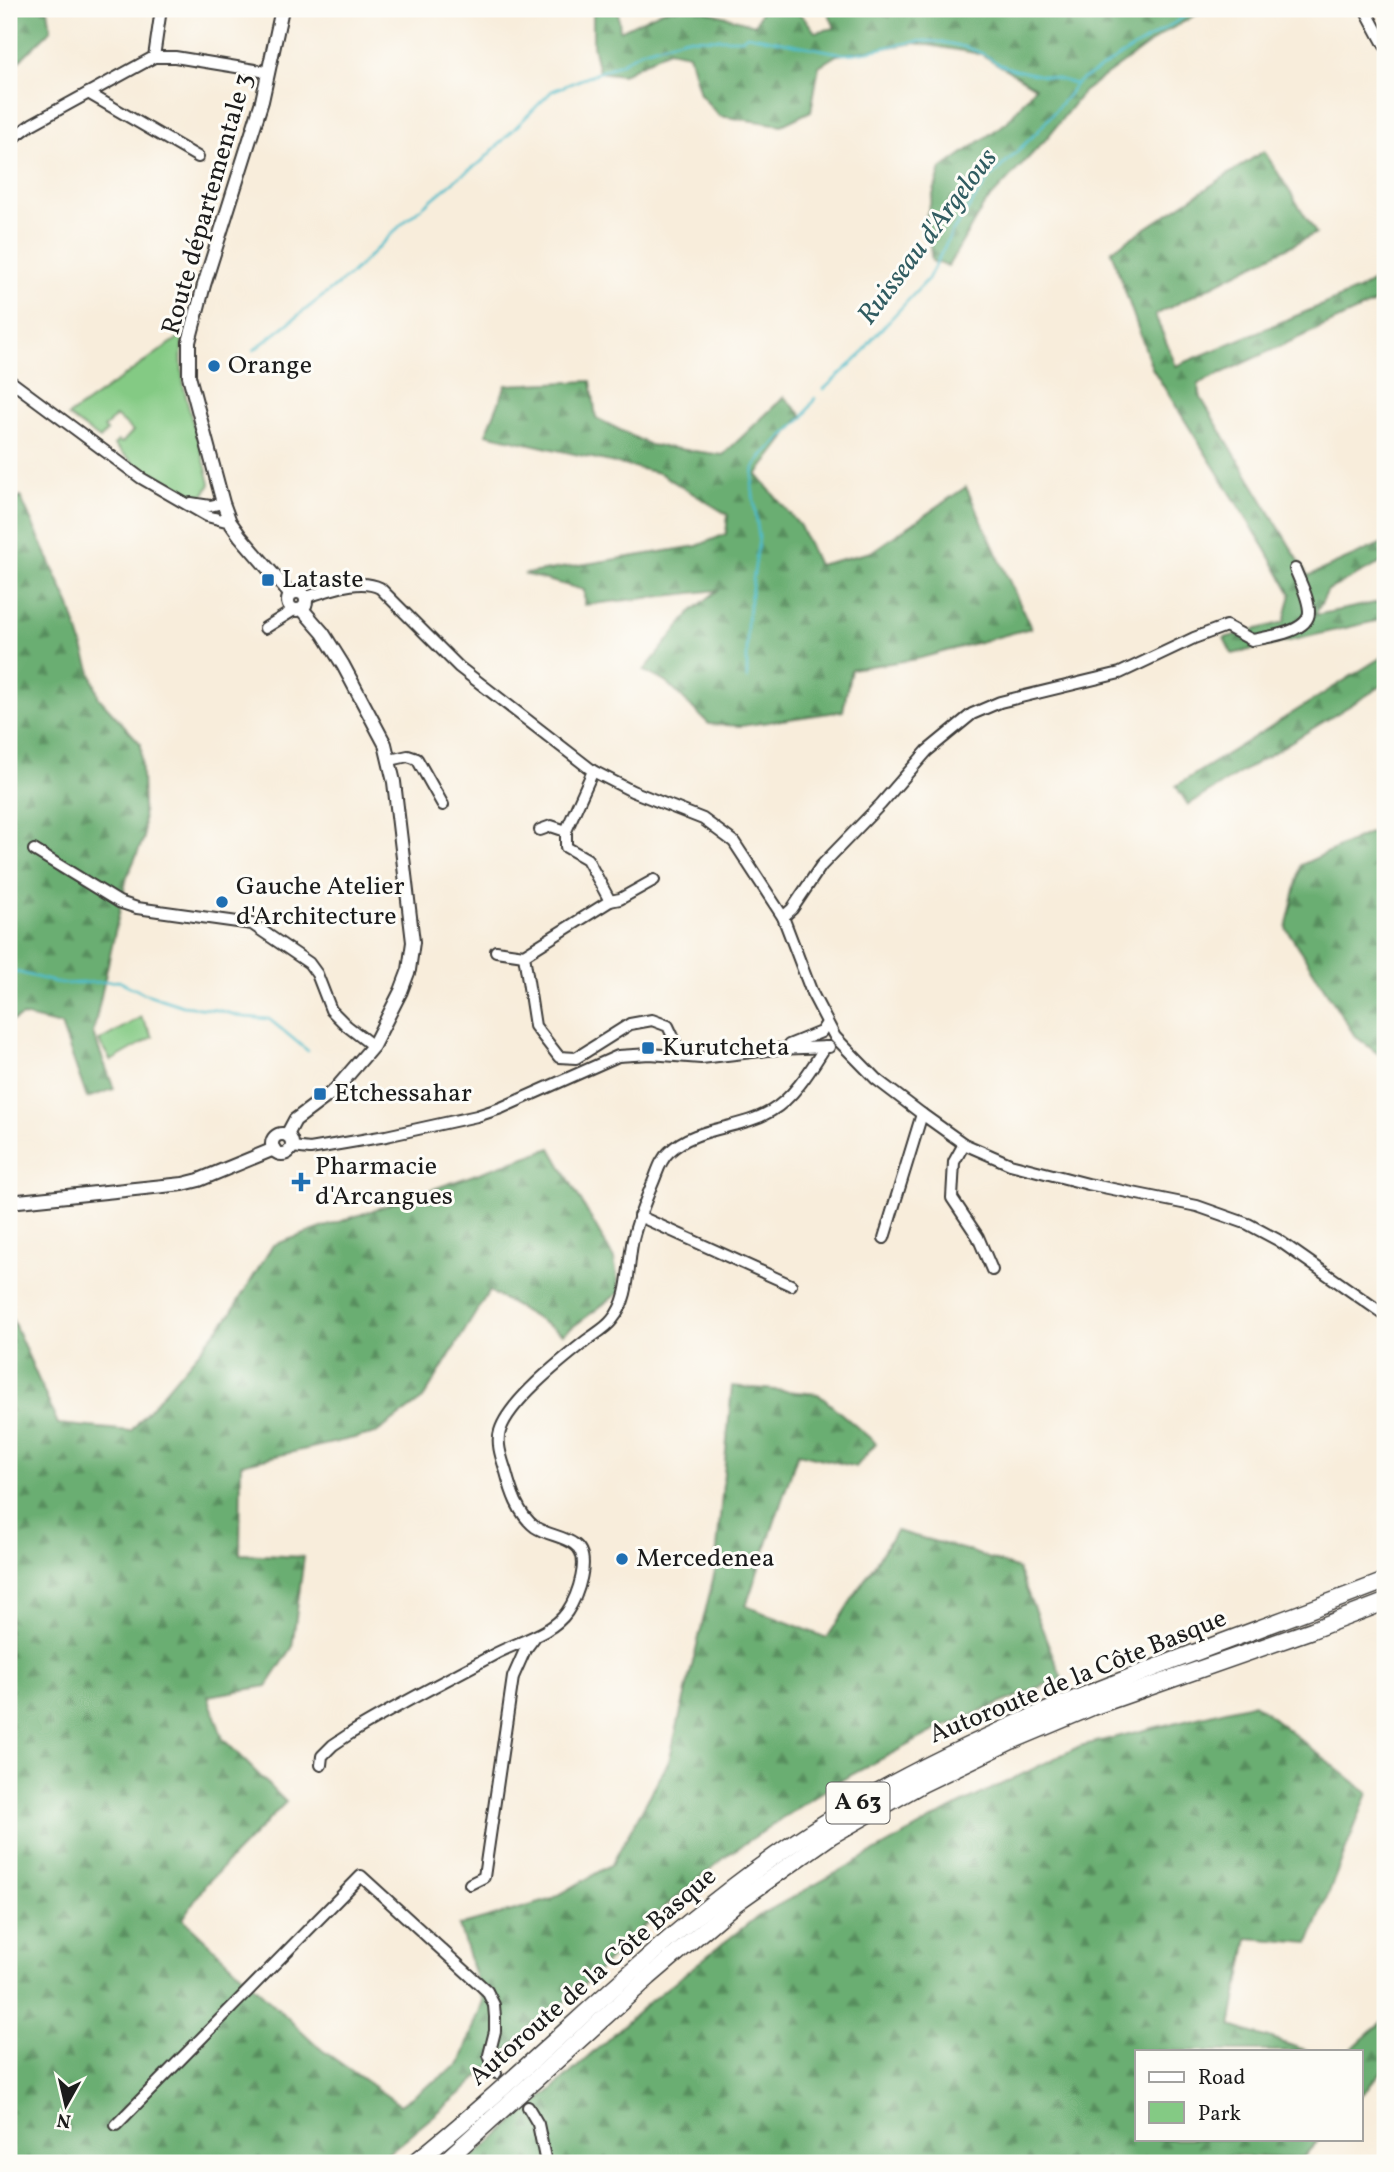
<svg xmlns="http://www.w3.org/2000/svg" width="1394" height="2172" viewBox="0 0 1394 2172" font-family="Vollkorn,serif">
	<defs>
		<pattern id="forest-firs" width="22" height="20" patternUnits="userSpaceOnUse" patternTransform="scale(1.75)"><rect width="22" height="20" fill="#6bae72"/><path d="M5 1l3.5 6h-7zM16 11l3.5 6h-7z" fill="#578d5d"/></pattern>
	</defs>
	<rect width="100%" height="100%" fill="#fdfcf7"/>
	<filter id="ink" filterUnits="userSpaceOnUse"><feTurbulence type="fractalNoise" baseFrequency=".0143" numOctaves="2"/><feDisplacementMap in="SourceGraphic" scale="14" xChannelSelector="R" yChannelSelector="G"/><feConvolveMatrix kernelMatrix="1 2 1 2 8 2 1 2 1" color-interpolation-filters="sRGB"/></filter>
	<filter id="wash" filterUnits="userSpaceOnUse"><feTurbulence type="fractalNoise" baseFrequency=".00686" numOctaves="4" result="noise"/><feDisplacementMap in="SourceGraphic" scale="28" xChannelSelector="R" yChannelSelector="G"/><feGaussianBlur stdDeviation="1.57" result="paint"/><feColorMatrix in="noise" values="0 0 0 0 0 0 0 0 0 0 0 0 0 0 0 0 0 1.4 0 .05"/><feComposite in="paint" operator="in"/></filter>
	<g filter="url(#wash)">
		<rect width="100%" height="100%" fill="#f8eddb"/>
		<g fill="url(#forest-firs)" stroke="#446547" stroke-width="2">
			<polygon points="9,9 48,9 51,30 9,71"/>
			<path d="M593 9H618L620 31 666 9H699L755 25 762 9C793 9 796 5 815 32L835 28 827 9H869L889 17 893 9H1206L1164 33 1083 92 1047 138 984 205 948 266 932 261 926 217 941 169 1007 122 1035 87 981 54 916 43 837 55 819 66 811 111 782 125 719 116 700 94 689 54 668 50 622 75 599 72 593 45Z"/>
			<polygon points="1264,151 1316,233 1155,315 1176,366 1358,290 1380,277 1385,291 1385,298 1198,384 1201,398 1308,576 1385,542 1385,561 1328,590 1315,615 1385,601 1385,619 1232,654 1224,638 1284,622 1291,594 1265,548 1152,368 1111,251"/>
			<polygon points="591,381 596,418 650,445 723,455 784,397 802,415 757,475 800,526 818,565 871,552 966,487 1031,628 917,659 851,669 843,711 741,726 709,724 666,682 644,671 691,612 718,590 584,605 584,590 524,574 697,546 726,534 728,515 659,473 486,434 506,385"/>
			<polygon points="20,496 70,606 99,698 141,744 144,838 127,877 93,1033 114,1089 87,1098 61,1025 23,1016 9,1022 9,512"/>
			<polygon points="1385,655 1385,684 1188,805 1176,786"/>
			<polygon points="1385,821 1385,1059 1355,1036 1286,928 1301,865 1382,827"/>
			<polygon points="551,1148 614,1259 620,1292 563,1334 489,1291 423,1399 376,1433 241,1464 240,1554 304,1557 292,1648 267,1686 208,1696 223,1739 286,1802 205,1885 183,1919 322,2050 400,2105 460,2064 483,2001 459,1926 550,1900 612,1864 669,1761 715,1571 732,1386 818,1394 876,1443 856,1467 798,1453 746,1606 827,1638 896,1531 966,1550 1018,1569 1062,1678 936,1730 836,1783 729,1854 660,1911 576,1992 508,2049 465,2090 376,2163 9,2163 9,1312 58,1424 131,1431 229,1316 273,1245"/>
			<polygon points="1254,1703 1368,1793 1309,1943 1248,1938 1231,2026 1309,2051 1137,2051 1137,2139 1320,2139 1301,2159 1177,2154 1148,2163 466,2163 554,2088 648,2003 755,1918 955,1807 1080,1746"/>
			<polygon points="1385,2019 1385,2068 1361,2095 1361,2051 1349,2051"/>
		</g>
		<g fill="#84ca84" stroke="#507350" stroke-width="2">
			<path d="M184 334C173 384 200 436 210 484L201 499C178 504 130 460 114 445L118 441 122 443 133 431 116 416 104 428 107 431 100 439 68 416Z"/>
			<polygon points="141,1017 153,1037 111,1061 99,1041"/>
		</g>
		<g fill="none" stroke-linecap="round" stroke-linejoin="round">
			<g stroke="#4fbcc9" stroke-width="2.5">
				<polyline points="1380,9 1385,12"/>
				<path d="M254 350 350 275 403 223 459 177 481 162 552 91 620 64 641 51 686 38 731 39H742L747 35 844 54C871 54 897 42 925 41 943 41 966 46 983 54 989 57 995 62 1001 65 1025 75 1051 75 1075 84"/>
				<polyline points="823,390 860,356 873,338 928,279 952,232 989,179 1038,131 1069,94 1075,84 1197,9"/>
				<polyline points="747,679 747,622 759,538 752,487 754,468 762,456 803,418 815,398"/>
				<polyline points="9,970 62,984 119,981 143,993 183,1006 217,1010 244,1017 269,1019 308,1051"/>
			</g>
		</g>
	</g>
	<g filter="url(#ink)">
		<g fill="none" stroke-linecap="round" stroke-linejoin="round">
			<g stroke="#3d3b39" stroke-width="14">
				<g id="minor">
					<polyline points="1365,9 1385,46"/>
					<polyline points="154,57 175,57 261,71"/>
					<polyline points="88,93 198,157"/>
					<polyline points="9,141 32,124 154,57 161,9"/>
					<polyline points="9,380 141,478 207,516 230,522"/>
					<polyline points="191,503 210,506 223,503"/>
					<path d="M306 597C328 591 359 577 380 588L459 667 593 771 632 791 703 819 734 842 783 917 812 993 835 1037 876 1079 922 1114 964 1144 1010 1164 1088 1184 1197 1206 1248 1224 1278 1240 1385 1315"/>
					<polyline points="265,628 294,610"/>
					<polyline points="390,760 408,756 417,759 443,805"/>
					<polyline points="593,771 566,831 566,847 587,859 610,901"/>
					<polyline points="540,830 551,826 566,831"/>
					<polyline points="34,850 119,902 137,908 252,924 309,963 317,974 331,1010 347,1026 373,1046"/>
					<path d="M783 917 792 909 821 866 881 804 927 751 972 714 1000 702 1120 673 1194 638 1226 626 1252 640C1268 637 1309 632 1309 612 1309 598 1300 582 1295 569"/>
					<polyline points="496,951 524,955 610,901 620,899 654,880"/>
					<polyline points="524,955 535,1026 559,1057 576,1058 630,1024 652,1020 668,1026 675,1041 678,1056"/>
					<polyline points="789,1045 821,1032 827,1023"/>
					<polyline points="964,1144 954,1162 952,1198 978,1237 992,1270"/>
					<polyline points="292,1147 310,1149 386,1136 477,1116 501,1108 618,1056 650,1054 701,1058 777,1049 829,1047"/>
					<polyline points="639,1216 791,1285"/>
					<polyline points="884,1238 922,1114"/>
					<path d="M321 1765 322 1756 333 1745 351 1733C397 1705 447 1680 495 1654 517 1642 552 1634 567 1612 577 1597 593 1556 574 1544 563 1536 547 1535 535 1527 518 1514 511 1491 506 1472 502 1459 496 1444 500 1431 509 1401 563 1359 587 1340 595 1334 606 1328 612 1320 631 1298 627 1266 633 1239 638 1218 646 1199 654 1180 658 1170 661 1159 669 1152 696 1126 739 1130 771 1111 794 1098 811 1069 825 1047"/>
					<polyline points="470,1884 484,1877 513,1677 525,1650 534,1638"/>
					<polyline points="528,2107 538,2124 546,2163"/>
					<polyline points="116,2125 361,1876 487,1991 494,2005 495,2017 495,2031 489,2055 496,2073"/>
				</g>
			</g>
			<g stroke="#3d3b39" stroke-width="16">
				<g id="major">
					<polyline points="282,9 262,101 204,285 189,342 189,376 223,503 230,522 240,536 290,594"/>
					<circle cx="297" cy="601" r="9"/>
					<circle cx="282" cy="1144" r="10"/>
					<polyline points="287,1135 295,1120 335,1090 373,1046 401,991 409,970 413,942 394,782 385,744 343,665 323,633 302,609"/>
					<polyline points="9,1202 183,1184 199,1180 274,1149"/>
				</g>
			</g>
			<g stroke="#3d3b39" stroke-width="19">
				<g id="highway">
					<path d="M414 2163C553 2052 673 1917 826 1822 999 1715 1196 1655 1385 1581"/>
					<polyline points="443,2163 649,1977 736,1903 832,1835 922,1784 1011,1741 1092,1707 1312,1630 1385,1602"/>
				</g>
			</g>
			<use href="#minor" stroke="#fff" stroke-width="10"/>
			<use href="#major" stroke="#fff" stroke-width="12"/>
			<use href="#highway" stroke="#fff" stroke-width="16"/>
		</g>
	</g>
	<g fill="#1f6fb2" stroke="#fdfcf7" stroke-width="2.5">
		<circle cx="214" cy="366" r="7"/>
		<rect x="261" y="573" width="14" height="14" rx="3.5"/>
		<circle cx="222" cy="902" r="7"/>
		<rect x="641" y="1041" width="14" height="14" rx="3.5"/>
		<rect x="313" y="1087" width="14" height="14" rx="3.5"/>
		<path d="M297.5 1171.5h7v7h7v7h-7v7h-7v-7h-7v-7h7z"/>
		<circle cx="622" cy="1559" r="7"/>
	</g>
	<g text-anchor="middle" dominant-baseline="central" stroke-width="6" stroke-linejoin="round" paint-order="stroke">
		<rect fill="#fdfcf7" stroke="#605f5e" stroke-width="2" x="826.5" y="1782.5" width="63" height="41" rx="5"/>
		<g font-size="24" font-weight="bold" fill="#1c1c1c">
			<text x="858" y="1803">A 63</text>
		</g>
		<g font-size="26" fill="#1c1c1c" stroke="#fdfcf7">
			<text transform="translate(208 204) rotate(-74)">Route départementale 3</text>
			<text transform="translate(1078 1677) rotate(-22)">Autoroute de la Côte Basque</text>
			<text transform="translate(593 1977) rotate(-41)">Autoroute de la Côte Basque</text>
		</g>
		<g font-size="26" fill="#1c1c1c" stroke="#fdfcf7" text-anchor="start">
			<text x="228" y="366">Orange</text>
			<text x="282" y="580">Lataste</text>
			<text x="236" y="887">Gauche Atelier<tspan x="236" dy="30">d'Architecture</tspan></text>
			<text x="662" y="1048">Kurutcheta</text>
			<text x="334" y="1094">Etchessahar</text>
			<text x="315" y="1167">Pharmacie<tspan x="315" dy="30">d'Arcangues</tspan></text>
			<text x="636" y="1559">Mercedenea</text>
		</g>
		<g font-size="28" font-style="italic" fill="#305c61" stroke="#fdfcf7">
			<text transform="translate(928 237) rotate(-53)">Ruisseau d'Argelous</text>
		</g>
	</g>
	<rect width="1394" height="2172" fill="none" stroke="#fdfcf7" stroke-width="35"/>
	<rect x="1135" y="2050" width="228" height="91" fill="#fdfcf7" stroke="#a3a29f" stroke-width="2"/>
	<rect x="1149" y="2072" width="35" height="10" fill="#ffffff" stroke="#a3a29f" stroke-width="2"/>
	<text x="1198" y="2084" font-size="21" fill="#1c1c1c">Road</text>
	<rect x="1149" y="2102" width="35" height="21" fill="#84ca84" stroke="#a3a29f" stroke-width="2"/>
	<text x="1198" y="2120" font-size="21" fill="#1c1c1c">Park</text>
	<g transform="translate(66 2105) rotate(188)" stroke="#fdfcf7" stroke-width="5" paint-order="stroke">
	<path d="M0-5L12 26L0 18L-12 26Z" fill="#1c1c1c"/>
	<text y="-10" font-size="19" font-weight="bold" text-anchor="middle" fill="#1c1c1c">N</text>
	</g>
</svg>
